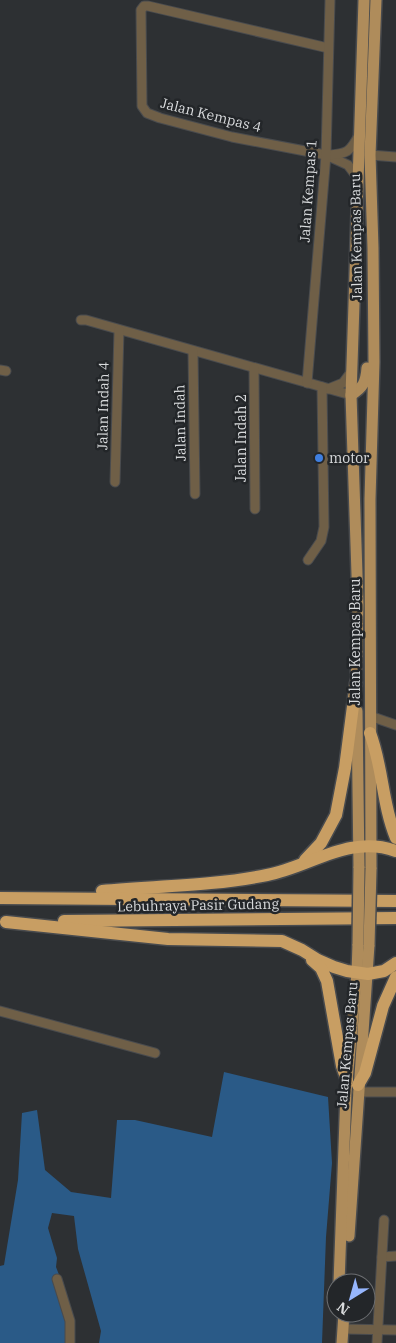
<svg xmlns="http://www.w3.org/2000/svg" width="396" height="1343" viewBox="0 0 396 1343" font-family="'IBM Plex Serif',serif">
	<rect width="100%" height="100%" fill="#2d3033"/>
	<polygon fill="#2a5a87" points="224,1072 328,1097 332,1163 326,1237 322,1343 99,1343 101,1331 78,1249 74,1216 52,1213 48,1228 57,1258 56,1267 63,1285 72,1343 0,1343 0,1266 4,1265 18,1180 22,1113 37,1110 45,1170 71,1192 111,1198 117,1120 135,1120 212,1137"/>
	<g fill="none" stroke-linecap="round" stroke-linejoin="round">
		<g stroke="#494b4e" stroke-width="11">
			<g id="minor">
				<polyline points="328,48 148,6 144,6 141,10 142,106 147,113 160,118 232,137 326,155 348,165 357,177"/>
				<path d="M328 155C347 154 350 152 359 135"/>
				<polyline points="370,155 396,157"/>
				<polyline points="81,320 86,320 351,395"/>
				<polyline points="193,351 195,494"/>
				<polyline points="254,368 255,509"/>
				<polyline points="0,370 6,371"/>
				<polyline points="307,383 326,155 330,0"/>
				<polyline points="328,389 343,383 352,371"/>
				<polyline points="115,482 119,330"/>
				<polyline points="308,560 321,541 324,527 322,387"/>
				<polyline points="370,716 396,725"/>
				<polyline points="0,1011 155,1053"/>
				<polyline points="357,1092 396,1092"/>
				<polyline points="382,1257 396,1256"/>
				<polyline points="57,1279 70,1321 70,1343"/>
				<polyline points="343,1329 396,1330"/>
				<polyline points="377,1343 384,1220"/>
			</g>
		</g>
		<g stroke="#494b4e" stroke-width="14">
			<g id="major">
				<path d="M351 395C363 388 366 382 367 368"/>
				<polyline points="356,690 358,604 351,395 364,0"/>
				<polyline points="357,711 359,868"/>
				<polyline points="371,869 370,499 374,362 373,248 370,155 376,0"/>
				<polyline points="349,1236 369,945"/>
				<polyline points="339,1283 346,1092 357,973 358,944"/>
				<polyline points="342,1343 344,1313"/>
			</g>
		</g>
		<g stroke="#494b4e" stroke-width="15">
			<g id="highway">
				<path d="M370 733C383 767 382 804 396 838"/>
				<polyline points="305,860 321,843 336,815 345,768 356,683"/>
				<path d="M102 891C157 886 213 886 267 875 310 867 349 834 396 851"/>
				<polyline points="0,898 396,901"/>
				<polyline points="64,921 396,918"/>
				<polyline points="6,922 168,939 282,941 302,950 318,960 334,967 347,971 368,974 384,971 396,963"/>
				<polyline points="312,960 321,968 327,981 342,1066 347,1080"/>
				<polyline points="358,1085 365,1073 383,1006 396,977"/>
			</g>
		</g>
		<use href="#minor" stroke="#6f5f47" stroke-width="9"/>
		<use href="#major" stroke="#af8c5b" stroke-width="11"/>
		<use href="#highway" stroke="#c89e63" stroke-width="12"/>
		<g stroke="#494b4e" stroke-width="14" stroke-linecap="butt">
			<g id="major-bridge">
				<polyline points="358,944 359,868"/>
				<polyline points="369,945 371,869"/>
			</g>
		</g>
		<use href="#major-bridge" stroke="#af8c5b" stroke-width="11"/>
	</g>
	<circle fill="#3f7fe0" stroke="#232629" stroke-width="2" cx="319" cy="458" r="5"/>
	<g text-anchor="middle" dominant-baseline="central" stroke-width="5" stroke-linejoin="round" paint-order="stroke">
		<g font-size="14" fill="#d9dbdd" stroke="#232629">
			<text transform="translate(211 115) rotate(14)">Jalan Kempas 4</text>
			<text transform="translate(308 191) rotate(-86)">Jalan Kempas 1</text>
			<text transform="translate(356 237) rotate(-91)">Jalan Kempas Baru</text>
			<text transform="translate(103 406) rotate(-89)">Jalan Indah 4</text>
			<text transform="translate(180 423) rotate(-91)">Jalan Indah</text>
			<text transform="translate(241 438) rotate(-90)">Jalan Indah 2</text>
			<text transform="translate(355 642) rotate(-90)">Jalan Kempas Baru</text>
			<text transform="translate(198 905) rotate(-1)">Lebuhraya Pasir Gudang</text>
			<text transform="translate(347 1045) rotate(-85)">Jalan Kempas Baru</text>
		</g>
		<g font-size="14" fill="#d9dbdd" stroke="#232629" text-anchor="start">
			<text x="329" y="458">motor</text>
		</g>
	</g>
	<g transform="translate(351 1298) rotate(217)"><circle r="24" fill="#232629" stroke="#6c6e71"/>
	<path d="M0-4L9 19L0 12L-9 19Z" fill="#96b6fd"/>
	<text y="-8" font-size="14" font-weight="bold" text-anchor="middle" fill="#d9dbdd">N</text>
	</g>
</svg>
